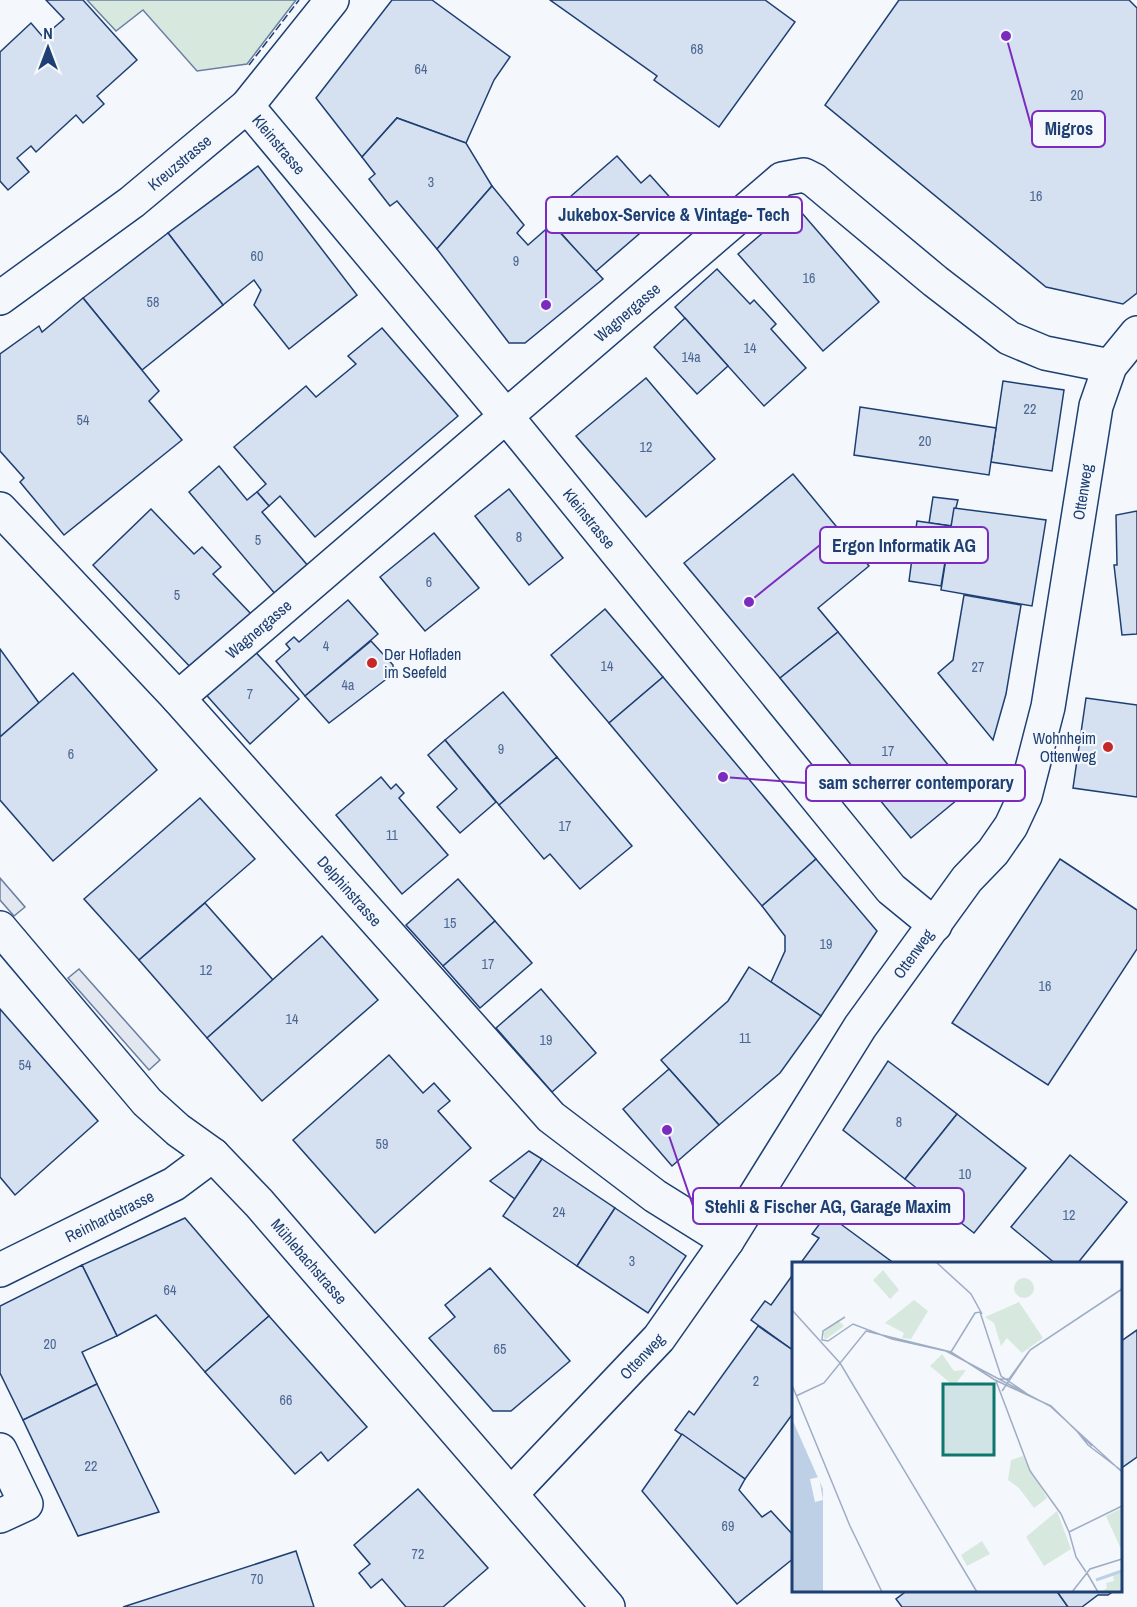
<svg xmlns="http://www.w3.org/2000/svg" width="1137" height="1607" viewBox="0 0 1137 1607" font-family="'Archivo Narrow',sans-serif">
	<rect width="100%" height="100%" fill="#f4f7fb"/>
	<polygon fill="#d7e8df" stroke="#687fa3" stroke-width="1.5" points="87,0 296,0 247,64 197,71 143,10 116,31"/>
	<g fill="#e3e8f0" stroke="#687fa3" stroke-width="1.5">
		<polygon points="0,878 25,907 14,916 0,900"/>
		<polygon points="79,969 160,1060 149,1070 68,978"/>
	</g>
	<g fill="#d5e0f0" stroke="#1d3f73" stroke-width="1.5">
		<polygon points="46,0 83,0 137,60 97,96 104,104 83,123 76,115 36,152 31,146 17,158 29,172 8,190 0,181 0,52 31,23 43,37 64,19"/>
		<polygon points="392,0 432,0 510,57 494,80 466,143 397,118 362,157 316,98"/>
		<polygon points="550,0 765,0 795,22 719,127 654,80 657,76"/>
		<polygon points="899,0 1129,0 1137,8 1137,293 1123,304 1046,287 825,105"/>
		<polygon points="397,118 466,143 492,186 437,249 397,201 390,206 369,179 375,174 362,157"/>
		<polygon points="617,156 641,183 650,175 675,203 595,272 547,217"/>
		<polygon points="258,166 357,295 289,349 254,305 261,290 254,280 223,305 168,233"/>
		<polygon points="492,186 524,225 517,233 528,245 552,224 603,279 525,343 509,343 437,249"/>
		<polygon points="795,205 879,302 823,351 738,254"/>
		<polygon points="168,233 223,305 142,370 83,298"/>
		<polygon points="717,269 750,304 754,300 776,324 771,329 806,368 764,406 675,307"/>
		<polygon points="83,298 159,391 149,401 182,440 64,535 20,482 24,478 0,451 0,354 39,326 42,332"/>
		<polygon points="685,318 728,366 697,394 654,347"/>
		<polygon points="382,328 458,416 315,537 280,496 269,506 257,492 266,484 234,447 306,386 316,397 356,364 348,356"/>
		<polygon points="646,378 715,459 646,517 576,436"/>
		<polygon points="1003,381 1064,390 1052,471 991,462"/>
		<polygon points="860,407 996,428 989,475 854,455"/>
		<polygon points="219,466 247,500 257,492 269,506 262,512 309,567 276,595 189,492"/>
		<polygon points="793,474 869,566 818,608 838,632 780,678 684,563"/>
		<polygon points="509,489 563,558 529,585 475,516"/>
		<polygon points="933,497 958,500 951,526 929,523"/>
		<polygon points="954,508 1046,520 1032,606 941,590"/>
		<polygon points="151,509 194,554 202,547 221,567 213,574 252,615 194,671 93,565"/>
		<polygon points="1137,511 1137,634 1122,635 1114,565 1117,565 1116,515"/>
		<polygon points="917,521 951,526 941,586 909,581"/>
		<polygon points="434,533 479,588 425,631 380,577"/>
		<polygon points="964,595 1021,605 1006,694 993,740 938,673 953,660"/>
		<polygon points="348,600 378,634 305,696 276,661 290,649 286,644 294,637 299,642"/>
		<polygon points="605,609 663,677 609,723 551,655"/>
		<polygon points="838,632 969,790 911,838 780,678"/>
		<polygon points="371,641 393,665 393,674 329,723 305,696"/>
		<polygon points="249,645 299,699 250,744 201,689"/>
		<polygon points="0,649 39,703 0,737"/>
		<polygon points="73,673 157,770 53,861 0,800 0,737"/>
		<polygon points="663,677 816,859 762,906 609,723"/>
		<polygon points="503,692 557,757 499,805 445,740"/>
		<polygon points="1086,698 1137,705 1137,797 1073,788"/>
		<polygon points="445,740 496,802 460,833 437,807 457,789 428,755"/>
		<polygon points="557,757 632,846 580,889 550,854 544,859 499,805"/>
		<polygon points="381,777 391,789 396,784 404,793 399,798 448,855 402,894 336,815"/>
		<polygon points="200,798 255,859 139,960 84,899"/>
		<polygon points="816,859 877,931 821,1016 771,982 785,951 785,936 762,906"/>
		<polygon points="1060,859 1137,910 1137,949 1048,1085 952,1023"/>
		<polygon points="458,879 495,921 443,966 406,925"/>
		<polygon points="205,903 273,980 207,1038 139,960"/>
		<polygon points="495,921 532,963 480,1008 443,966"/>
		<polygon points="322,936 378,1000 262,1101 207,1038"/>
		<polygon points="749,967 821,1016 780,1073 719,1125 661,1060 728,1001"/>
		<polygon points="541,989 596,1053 552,1092 496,1028"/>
		<polygon points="0,1009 98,1121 15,1195 0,1177"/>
		<polygon points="389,1055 423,1093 434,1083 450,1101 438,1111 471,1148 375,1233 293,1140"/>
		<polygon points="888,1061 957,1114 905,1179 843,1130"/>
		<polygon points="669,1069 719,1125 672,1166 623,1109"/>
		<polygon points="957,1114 1026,1168 974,1233 905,1179"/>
		<polygon points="529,1151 542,1159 515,1199 490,1181"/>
		<polygon points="1070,1155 1127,1202 1077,1264 1056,1264 1011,1227"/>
		<polygon points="542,1159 615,1208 577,1266 503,1216"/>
		<polygon points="615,1208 686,1256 648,1313 577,1266"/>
		<polygon points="827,1214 895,1264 800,1264 819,1238 812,1234"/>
		<polygon points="185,1218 269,1316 205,1372 156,1315 117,1336 82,1265"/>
		<polygon points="82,1265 117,1336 82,1352 97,1384 23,1420 0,1373 0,1306"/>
		<polygon points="490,1268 570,1361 511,1411 493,1411 429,1338 455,1317 445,1305"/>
		<polygon points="794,1273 794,1351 751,1320 765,1301 771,1305"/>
		<polygon points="269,1316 367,1427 328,1461 321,1452 295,1474 205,1372"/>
		<polygon points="758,1326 794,1351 794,1412 745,1479 675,1430 689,1411 694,1415"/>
		<polygon points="1137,1330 1137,1457 1120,1469 1120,1342"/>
		<polygon points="97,1384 159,1512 78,1536 23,1420"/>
		<polygon points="682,1434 745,1479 739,1490 762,1517 771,1511 794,1536 794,1558 737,1604 642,1491"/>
		<polygon points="418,1489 488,1568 443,1607 406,1607 382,1579 371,1588 359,1573 370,1564 354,1545"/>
		<polygon points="296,1551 314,1607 123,1607"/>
		<polygon points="908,1590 1056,1590 1068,1607 902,1607 896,1599"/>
		<polygon points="1056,1590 1115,1590 1108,1595 1098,1595 1082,1607 1068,1607"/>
	</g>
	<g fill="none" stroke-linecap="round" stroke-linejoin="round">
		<g stroke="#1d3f73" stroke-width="36">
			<g id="street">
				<path id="s1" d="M247 106 506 416 891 889 935 925"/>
				<path id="s2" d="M0 298 132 202 247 106 332 0"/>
				<path id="s3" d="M0 509 178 698 551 1117 655 1196 727 1241"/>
				<path id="s4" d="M178 698 782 179 804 175 814 180 935 281 1009 338 1045 353 1110 366"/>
				<path id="s5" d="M0 928 147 1102 178 1130 213 1155 259 1203 608 1607"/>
				<path id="s6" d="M0 1270 174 1184 213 1155"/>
				<polyline points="0,1450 26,1504 0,1516"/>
				<path id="s7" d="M511 1494 659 1338 727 1241 860 1027 967 879 993 852 1011 826 1025 796 1048 707 1096 406 1110 366 1137 333"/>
			</g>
		</g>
		<use href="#street" stroke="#f4f7fb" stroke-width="33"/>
		<polyline stroke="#1d3f73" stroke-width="1.5" stroke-dasharray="8 3" stroke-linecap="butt" points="249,65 299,0"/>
	</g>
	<g fill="#c62828" stroke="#f4f7fb" stroke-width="2">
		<circle cx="372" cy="663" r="6"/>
		<circle cx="1108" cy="747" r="6"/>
	</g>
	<g text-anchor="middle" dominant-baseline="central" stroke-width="4.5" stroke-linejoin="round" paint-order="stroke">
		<g font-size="14" fill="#4b6792">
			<text x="697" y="49">68</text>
			<text x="421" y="69">64</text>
			<text x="1077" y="95">20</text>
			<text x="431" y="182">3</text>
			<text x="1036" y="196">16</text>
			<text x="257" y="256">60</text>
			<text x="516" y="261">9</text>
			<text x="809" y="278">16</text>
			<text x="153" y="302">58</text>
			<text x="750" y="348">14</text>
			<text x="691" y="357">14a</text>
			<text x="1030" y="409">22</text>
			<text x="83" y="420">54</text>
			<text x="925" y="441">20</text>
			<text x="646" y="447">12</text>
			<text x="519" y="537">8</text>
			<text x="258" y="540">5</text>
			<text x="429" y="582">6</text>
			<text x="177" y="595">5</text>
			<text x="326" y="646">4</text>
			<text x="607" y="666">14</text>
			<text x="978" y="667">27</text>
			<text x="348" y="685">4a</text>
			<text x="250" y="694">7</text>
			<text x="501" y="749">9</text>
			<text x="888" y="751">17</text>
			<text x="71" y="754">6</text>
			<text x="565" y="826">17</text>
			<text x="392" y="835">11</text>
			<text x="450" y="923">15</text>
			<text x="826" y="944">19</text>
			<text x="488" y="964">17</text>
			<text x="206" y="970">12</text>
			<text x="1045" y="986">16</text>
			<text x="292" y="1019">14</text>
			<text x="745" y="1038">11</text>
			<text x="546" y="1040">19</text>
			<text x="25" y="1065">54</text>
			<text x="899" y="1122">8</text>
			<text x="382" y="1144">59</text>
			<text x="965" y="1174">10</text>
			<text x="559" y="1212">24</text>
			<text x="1069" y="1215">12</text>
			<text x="632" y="1261">3</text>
			<text x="170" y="1290">64</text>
			<text x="50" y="1344">20</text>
			<text x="500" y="1349">65</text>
			<text x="756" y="1381">2</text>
			<text x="286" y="1400">66</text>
			<text x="91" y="1466">22</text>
			<text x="728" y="1526">69</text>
			<text x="418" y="1554">72</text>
			<text x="257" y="1579">70</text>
		</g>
		<g font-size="16" fill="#1d3f73" stroke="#f4f7fb">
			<text stroke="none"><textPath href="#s1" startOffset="50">Kleinstrasse</textPath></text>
			<text stroke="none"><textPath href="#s2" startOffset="225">Kreuzstrasse</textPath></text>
			<text stroke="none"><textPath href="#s4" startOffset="592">Wagnergasse</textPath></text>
			<text stroke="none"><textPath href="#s7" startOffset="1180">Ottenweg</textPath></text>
			<text stroke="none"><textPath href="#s1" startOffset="536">Kleinstrasse</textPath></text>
			<text stroke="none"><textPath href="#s4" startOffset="106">Wagnergasse</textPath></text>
			<text stroke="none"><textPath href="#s3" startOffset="518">Delphinstrasse</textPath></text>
			<text stroke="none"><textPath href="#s7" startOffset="676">Ottenweg</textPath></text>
			<text stroke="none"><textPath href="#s6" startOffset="122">Reinhardstrasse</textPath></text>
			<text stroke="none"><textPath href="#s5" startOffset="456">Mühlebachstrasse</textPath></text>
			<text stroke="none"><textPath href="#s7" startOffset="190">Ottenweg</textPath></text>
		</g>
		<g font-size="16" fill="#1d3f73" stroke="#f4f7fb" text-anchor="start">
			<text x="384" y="654">Der Hofladen<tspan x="384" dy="18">im Seefeld</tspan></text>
			<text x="1096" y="738" text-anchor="end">Wohnheim<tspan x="1096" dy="18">Ottenweg</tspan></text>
		</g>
	</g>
	<g transform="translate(792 1262)">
		<rect width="330" height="330" fill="#f4f7fb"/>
		<path d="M91 8 107 28 98 37 81 18ZM222 26a10 10 0 1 1 20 0a10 10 0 1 1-20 0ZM122 38 136 49 119 77 110 76 112 71 93 61ZM227 40 251 76 230 91 215 76 209 84 202 61 193 55ZM46 58 52 64 33 78 31 71ZM150 92 162 109 174 108 162 124 138 104ZM231 194 255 236 242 246 227 226 216 218 219 198ZM330 246V285H328L314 254ZM265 249 279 287 252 304 234 275ZM190 279 198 292 175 304 169 293ZM330 309V330H309L315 326 314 321 322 319 321 312Z" fill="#d7e8df"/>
		<path d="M0 157 31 227V330H0Z" fill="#bed0e5"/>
		<path d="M27 215 31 238 23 240 18 217Z" fill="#f4f7fb"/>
		<path fill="none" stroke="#bed0e5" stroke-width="3" d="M304 318 330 309"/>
		<path fill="none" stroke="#9eadc5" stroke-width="1.5" d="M144 0 179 32 190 52M0 48 48 101 185 330M53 55 31 69 30 78 36 79 61 62 100 77 154 89 258 144 330 210M159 90 183 51 188 50 209 114 234 131M207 117H217L238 88 330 27M204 119 238 209 269 252 277 270M0 123 58 264 90 330M210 129 238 88 330 27M4 134 32 121 74 69 159 90 203 118 259 144 300 184M284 168 296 183 330 209M294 310 284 295 277 270 330 244M295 311 306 330M280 330 298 307 330 297"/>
		<path fill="#0f766e" fill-opacity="0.15" stroke="#0f766e" stroke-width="3" d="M151 122H202V193H151Z"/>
		<rect width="330" height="330" fill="none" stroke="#1d3f73" stroke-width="3"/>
	</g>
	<path fill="none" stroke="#7b2cbf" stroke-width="2" d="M1006 36L1032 129M546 305L546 215M749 602L820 545M723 777L806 783M667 1130L693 1206"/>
	<g fill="#7b2cbf" stroke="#f4f7fb" stroke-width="2">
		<circle cx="1006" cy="36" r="6"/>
		<circle cx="546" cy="305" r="6"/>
		<circle cx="749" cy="602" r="6"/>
		<circle cx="723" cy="777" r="6"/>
		<circle cx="667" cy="1130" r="6"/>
	</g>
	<g fill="#f4f7fb" stroke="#7b2cbf" stroke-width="2">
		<rect x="1032" y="111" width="73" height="36" rx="6"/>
		<rect x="546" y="197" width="256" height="36" rx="6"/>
		<rect x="820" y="527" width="168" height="36" rx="6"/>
		<rect x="806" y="765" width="219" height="36" rx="6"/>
		<rect x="693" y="1188" width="271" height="36" rx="6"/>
	</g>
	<g font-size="18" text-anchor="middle" font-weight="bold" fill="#1d3f73">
		<text x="1069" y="135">Migros</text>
		<text x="674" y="221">Jukebox-Service &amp; Vintage- Tech</text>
		<text x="904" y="552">Ergon Informatik AG</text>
		<text x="916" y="789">sam scherrer contemporary</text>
		<text x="828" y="1213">Stehli &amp; Fischer AG, Garage Maxim</text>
	</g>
	<g transform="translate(48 48)" stroke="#f4f7fb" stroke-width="4.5" paint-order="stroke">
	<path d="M0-4.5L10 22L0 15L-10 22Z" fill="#1d3f73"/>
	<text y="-9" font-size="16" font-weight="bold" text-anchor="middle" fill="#1d3f73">N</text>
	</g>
</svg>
